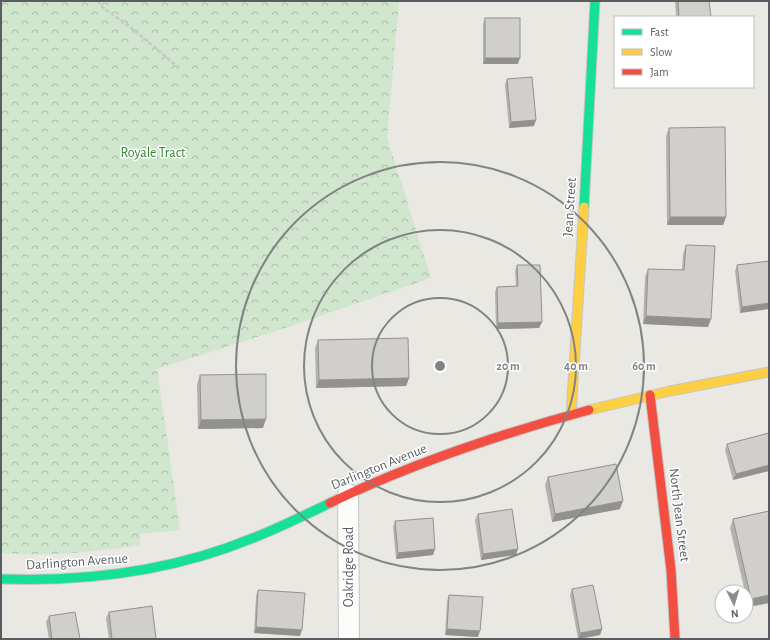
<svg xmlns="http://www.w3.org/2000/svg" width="770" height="640" viewBox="0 0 770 640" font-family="'Alegreya Sans',sans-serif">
	<defs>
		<pattern id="forest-crowns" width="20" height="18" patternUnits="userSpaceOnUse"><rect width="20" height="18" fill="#d0e6cd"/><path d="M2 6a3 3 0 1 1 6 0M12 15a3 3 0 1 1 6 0" fill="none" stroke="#acbeaa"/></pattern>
	</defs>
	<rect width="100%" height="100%" fill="#e9e8e3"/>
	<path fill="url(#forest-crowns)" d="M1 1H399L387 137 431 278 276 331 157 369 180 530 140 534V545C94 552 47 557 1 553Z"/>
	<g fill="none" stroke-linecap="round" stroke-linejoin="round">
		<g stroke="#c5c5c4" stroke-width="22">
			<polyline id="street" points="348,494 349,639"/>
		</g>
		<g stroke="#c5c5c3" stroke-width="11">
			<g id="fast">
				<polyline points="584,207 595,1"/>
				<path d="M1 579C87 582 173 571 253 538 279 528 305 515 330 503"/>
			</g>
		</g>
		<g stroke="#c5c5c3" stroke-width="11">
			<g id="slow">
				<polyline points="589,410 670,391 769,372"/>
				<polyline points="571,415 584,207"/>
			</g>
		</g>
		<g stroke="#c5c5c3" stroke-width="11">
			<g id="jam">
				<polyline points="650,395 671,570 675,639"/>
				<path d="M330 503C413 463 500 434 589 410"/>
			</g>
		</g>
		<polyline stroke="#c6cac8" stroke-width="2.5" stroke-dasharray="4 2" stroke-linecap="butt" points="98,1 102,7 129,26 179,68"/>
		<use href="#street" stroke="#fcfcfb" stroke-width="20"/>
		<use href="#fast" stroke="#16e098" stroke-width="9"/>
		<use href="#slow" stroke="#ffcf43" stroke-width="9"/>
		<use href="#jam" stroke="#f24e42" stroke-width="9"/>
	</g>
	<g fill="#b3b2af">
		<polygon points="675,1 709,1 711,17 676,17"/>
		<polygon points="485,18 518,64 483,64 483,24"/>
		<polygon points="507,79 534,126 509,128 505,85"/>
		<polygon points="669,128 726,217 723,225 667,225 666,136"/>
		<polygon points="686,245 708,327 643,324 645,277 648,269 682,270 683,254"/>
		<polygon points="769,261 740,313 735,271 737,265"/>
		<polygon points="517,265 542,322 539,328 496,329 495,292 497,287 516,286 515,271"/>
		<polygon points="318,340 409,378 406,386 316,388 315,348"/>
		<polygon points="200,375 263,428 198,429 197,384"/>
		<polygon points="769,433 733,480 725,450 727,444"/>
		<polygon points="548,477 620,509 552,522 545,485"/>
		<polygon points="769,511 769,603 748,607 746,599 746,592 745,592 730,528 733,519"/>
		<polygon points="478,514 516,555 481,560 475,520"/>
		<polygon points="395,521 433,555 396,559 393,527"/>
		<polygon points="572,589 602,629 600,635 578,639 570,595"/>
		<polygon points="258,590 300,636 254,633 256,596"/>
		<polygon points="449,595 478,637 445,635 447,601"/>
		<polygon points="109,612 156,639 109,639 106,618"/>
		<polygon points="49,616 80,639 49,639 46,622"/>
	</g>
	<g fill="#92918f">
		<polygon points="485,58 520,58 518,64 483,64"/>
		<polygon points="536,120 534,126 509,128 511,122"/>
		<polygon points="670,217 726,217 723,225 667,225"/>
		<polygon points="769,303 769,309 740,313 742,307"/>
		<polygon points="646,316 711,319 708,327 643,324"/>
		<polygon points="542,322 539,328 496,329 498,323"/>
		<polygon points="409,378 406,386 316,388 319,380"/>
		<polygon points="266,419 263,428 198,429 201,420"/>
		<polygon points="769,465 769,471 733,480 736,474"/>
		<polygon points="623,501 620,509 552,522 555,514"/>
		<polygon points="435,549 433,555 396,559 398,553"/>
		<polygon points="518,549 516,555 481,560 483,554"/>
		<polygon points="769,595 769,603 748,607 751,599"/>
		<polygon points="256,627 302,630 300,636 254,633"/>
		<polygon points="447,629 480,631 478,637 445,635"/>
		<polygon points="602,629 600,635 578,639 580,633"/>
	</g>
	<g fill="#d0cfcc" stroke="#92918f">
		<polygon points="678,1 709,1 711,17 679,17"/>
		<rect x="485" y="18" width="35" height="40"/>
		<polygon points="532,77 536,120 511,122 507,79"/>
		<polygon points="725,127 726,217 670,217 669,128"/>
		<polygon points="686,245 715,246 711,319 646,316 648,269 684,270"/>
		<polygon points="769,261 769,303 742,307 737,265"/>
		<polygon points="517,265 540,265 542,322 498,323 497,287 518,286"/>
		<polygon points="408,338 409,378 319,380 318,340"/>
		<polygon points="266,374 266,419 201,420 200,375"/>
		<polygon points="769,433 769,465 736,474 727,444"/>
		<polygon points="616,464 623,501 555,514 548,477"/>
		<polygon points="512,509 518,549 483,554 478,514"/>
		<polygon points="769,511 769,595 751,599 733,519"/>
		<polygon points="433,518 435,549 398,553 395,521"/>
		<polygon points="593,585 602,629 580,633 572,589"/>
		<polygon points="258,590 305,593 302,630 256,627"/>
		<polygon points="449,595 483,597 480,631 447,629"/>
		<polygon points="152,606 156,639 112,639 109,612"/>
		<polygon points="75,612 80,639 52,639 49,616"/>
	</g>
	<g fill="none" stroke="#818485" stroke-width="2">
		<circle cx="440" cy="366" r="68"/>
		<circle cx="440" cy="366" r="136"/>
		<circle cx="440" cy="366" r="204"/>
	</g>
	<g text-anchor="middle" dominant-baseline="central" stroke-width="3" stroke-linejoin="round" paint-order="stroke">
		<g font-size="14" fill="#328734" stroke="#fff">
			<text x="153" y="153">Royale Tract</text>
		</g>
		<g font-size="14" fill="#595d61" stroke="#fff">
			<text transform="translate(570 207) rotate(-86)">Jean Street</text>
			<text transform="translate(379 467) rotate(-22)">Darlington Avenue</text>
			<text transform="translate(679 515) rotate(83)">North Jean Street</text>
			<text transform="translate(77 562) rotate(-4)">Darlington Avenue</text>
			<text transform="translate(349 567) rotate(-90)">Oakridge Road</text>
		</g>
	</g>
	<circle cx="440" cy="366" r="6" fill="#818485" stroke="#fff" stroke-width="2"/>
	<g font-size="12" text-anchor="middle" font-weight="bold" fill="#818485" stroke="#fff" stroke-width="3" stroke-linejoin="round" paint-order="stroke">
		<text x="508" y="370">20 m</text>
		<text x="576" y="370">40 m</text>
		<text x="644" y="370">60 m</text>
	</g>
	<rect width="770" height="640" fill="none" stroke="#595d61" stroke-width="4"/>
	<rect x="614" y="16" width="140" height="72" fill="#ffffff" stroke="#bdbec0"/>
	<rect x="622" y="29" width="20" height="6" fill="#16e098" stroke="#bdbec0"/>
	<text x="650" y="36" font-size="12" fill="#595d61">Fast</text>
	<rect x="622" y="49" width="20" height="6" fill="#ffcf43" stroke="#bdbec0"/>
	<text x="650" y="56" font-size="12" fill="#595d61">Slow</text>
	<rect x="622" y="69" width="20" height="6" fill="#f24e42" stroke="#bdbec0"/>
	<text x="650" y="76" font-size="12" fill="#595d61">Jam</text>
	<g transform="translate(734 604) rotate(175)"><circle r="19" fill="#ffffff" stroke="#bdbec0"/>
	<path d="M0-3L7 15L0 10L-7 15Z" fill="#8b8e8e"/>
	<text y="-6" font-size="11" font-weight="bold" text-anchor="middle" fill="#595d61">N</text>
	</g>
</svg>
